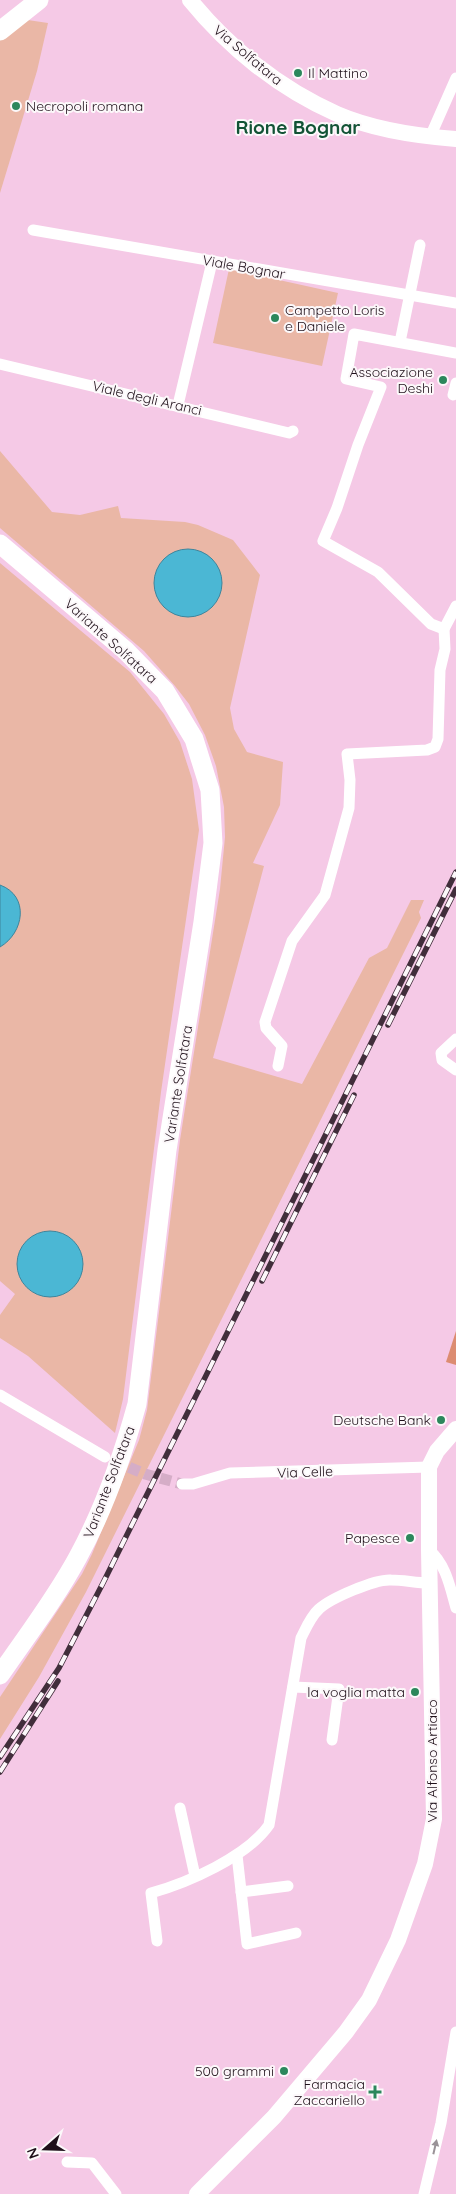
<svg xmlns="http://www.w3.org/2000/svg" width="456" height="2194" viewBox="0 0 456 2194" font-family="Quicksand,sans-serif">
	<rect width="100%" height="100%" fill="#f5c9e6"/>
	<g fill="#eab7a6">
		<polygon points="21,19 48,23 37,71 0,193 0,40"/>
		<polygon points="229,269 338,293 322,366 213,343"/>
		<polygon points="0,451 52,512 80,515 118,506 121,518 185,522 198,525 233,540 260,575 230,708 234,729 247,752 283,762 280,805 253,863 264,866 213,1058 302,1084 369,958 387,948 411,900 424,900 419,912 421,918 86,1592 39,1677 0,1739 0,1697 82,1574 92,1554 139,1440 147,1410 180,1140 220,889 225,837 224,807 216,766 205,735 189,704 175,686 144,651 0,528"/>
		<polygon points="0,563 130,672 164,714 180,742 192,779 199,830 161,1092 123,1399 115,1433 28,1356 0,1338 0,1315 15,1294 0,1281"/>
	</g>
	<polygon fill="#dc8c71" points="456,1331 456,1365 446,1362"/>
	<g fill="#4bb7d4" stroke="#3e859c">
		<circle cx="188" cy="583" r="34"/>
		<path d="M0 885C30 896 24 933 0 947Z"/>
		<circle cx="50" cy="1264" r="33"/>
	</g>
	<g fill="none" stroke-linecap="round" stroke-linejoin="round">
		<polyline stroke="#d5adc7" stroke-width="11" stroke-dasharray="11 5.5" stroke-linecap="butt" points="114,1461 145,1474 182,1484"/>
		<g stroke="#fff" stroke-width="11">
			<polyline points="430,137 456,78"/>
			<polyline points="33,230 456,303"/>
			<polyline points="400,342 420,245"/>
			<polyline points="0,364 289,433 293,431"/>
			<polyline points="453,395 456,383"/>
			<polyline points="178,405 212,262"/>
			<polyline points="444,629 431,624 378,572 323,541 337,508 358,445 381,387 346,379 354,334 456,353"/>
			<polyline points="456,1039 441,1053 442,1060 456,1070"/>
			<polyline points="278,1066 282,1046 266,1028 265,1022 292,941 325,895 349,808 350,780 347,754 427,750 435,747 438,739 440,670 445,649 444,629 456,606"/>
			<polyline points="0,1395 105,1457"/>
			<polyline points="182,1484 193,1484 230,1473 429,1467"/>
			<path d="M429 1550C446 1564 450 1587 456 1608"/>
			<polyline points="293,1687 339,1689 332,1740"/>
			<polyline points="180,1808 195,1876"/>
			<polyline points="237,1855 247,1944 296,1933"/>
			<polyline points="241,1892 288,1886"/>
			<path d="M157 1941 151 1893C187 1883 247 1857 269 1825L301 1638C306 1628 311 1616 319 1609 331 1598 375 1579 391 1580 404 1580 416 1583 429 1583"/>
			<polyline points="67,2162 92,2163 116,2194"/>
			<polyline points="424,2194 441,2123 456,2032"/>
		</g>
		<g stroke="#fff" stroke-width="16">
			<path d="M190 0C229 48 280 89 337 114 374 130 416 136 456 139"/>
			<polyline points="197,2194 274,2117 346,2032 369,2000 398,1940 425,1864 434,1819 429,1550 429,1467 437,1451 456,1429"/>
		</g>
		<g stroke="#fff" stroke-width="19">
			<polyline points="0,31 39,0"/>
			<path d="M0 544 125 650 165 691 194 739 210 790 213 843 203 922 167 1150 137 1404C123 1455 103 1511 78 1557 56 1598 26 1637 0 1675"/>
		</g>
		<g stroke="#412e3b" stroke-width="5.5">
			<g id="rail">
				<polyline points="388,1025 456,889"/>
				<polyline points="262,1281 354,1095"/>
				<polyline points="0,1757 59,1668 103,1583 456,872"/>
				<polyline points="0,1772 58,1681"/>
			</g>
		</g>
		<use href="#rail" stroke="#fcf8fa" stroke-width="4" stroke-dasharray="11" stroke-linecap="butt"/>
	</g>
	<defs><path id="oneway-solid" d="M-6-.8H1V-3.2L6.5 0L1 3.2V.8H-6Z" transform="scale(1.25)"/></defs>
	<use fill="#9a9398" href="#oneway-solid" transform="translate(435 2147) rotate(-77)"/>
	<g fill="#2c875c" stroke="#fcf8fa" stroke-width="2">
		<circle cx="298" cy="73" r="5"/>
		<circle cx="16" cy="106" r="5"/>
		<circle cx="275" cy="318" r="5"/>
		<circle cx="443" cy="380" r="5"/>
		<circle cx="441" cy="1420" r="5"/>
		<circle cx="410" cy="1538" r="5"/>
		<circle cx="415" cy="1692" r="5"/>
		<circle cx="284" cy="2071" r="5"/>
		<path d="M372.5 2084.5h5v5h5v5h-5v5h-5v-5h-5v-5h5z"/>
	</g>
	<g text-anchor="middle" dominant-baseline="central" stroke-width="4" stroke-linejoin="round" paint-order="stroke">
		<g font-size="14" fill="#1f101a" stroke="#fcf8fa">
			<text transform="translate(248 55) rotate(40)">Via Solfatara</text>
			<text transform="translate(244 267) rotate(10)">Viale Bognar</text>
			<text transform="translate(147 398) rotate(13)">Viale degli Aranci</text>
			<text transform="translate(111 641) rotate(42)">Variante Solfatara</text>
			<text transform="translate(178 1084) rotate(-81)">Variante Solfatara</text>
			<text transform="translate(305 1472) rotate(-2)">Via Celle</text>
			<text transform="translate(109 1482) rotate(-69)">Variante Solfatara</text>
			<text transform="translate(432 1761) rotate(-90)">Via Alfonso Artiaco</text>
		</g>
		<g font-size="14" fill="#1f101a" stroke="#fcf8fa" text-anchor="end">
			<text x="308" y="73" text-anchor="start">Il Mattino</text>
			<text x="26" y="106" text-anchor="start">Necropoli romana</text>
			<text x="285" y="310" text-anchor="start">Campetto Loris<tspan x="285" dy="16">e Daniele</tspan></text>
			<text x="433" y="372">Associazione<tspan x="433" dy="16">Deshi</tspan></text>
			<text x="431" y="1420">Deutsche Bank</text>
			<text x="400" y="1538">Papesce</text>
			<text x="405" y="1692">la voglia matta</text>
			<text x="274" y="2071">500 grammi</text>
			<text x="365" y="2084">Farmacia<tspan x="365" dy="16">Zaccariello</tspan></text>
		</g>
		<g font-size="19" font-weight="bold" fill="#135336" stroke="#fcf8fa">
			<text x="298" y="127">Rione Bognar</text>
		</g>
	</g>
	<g transform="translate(45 2149) rotate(250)" stroke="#fcf8fa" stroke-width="4" paint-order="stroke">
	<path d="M0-4L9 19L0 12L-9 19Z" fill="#1f101a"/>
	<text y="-8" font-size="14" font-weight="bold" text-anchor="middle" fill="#1f101a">N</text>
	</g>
</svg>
